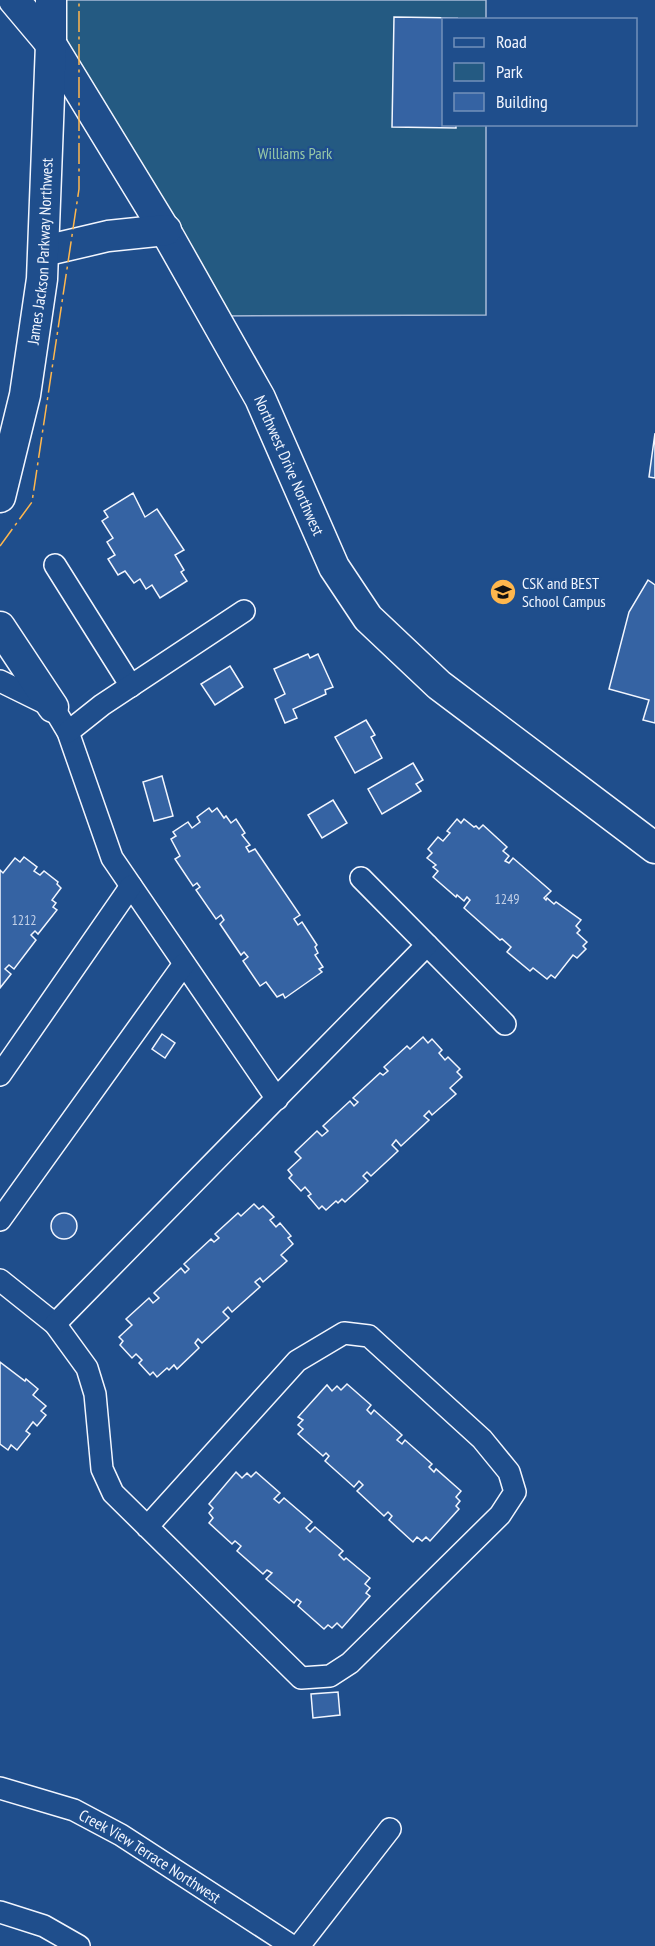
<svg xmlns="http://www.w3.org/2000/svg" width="655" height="1946" viewBox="0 0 655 1946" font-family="'PT Sans Narrow',sans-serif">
	<rect width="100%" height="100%" fill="#1f4e8c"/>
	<polygon fill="#245a82" stroke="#a8bbd7" stroke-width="1.5" points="54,0 486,0 486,19 444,20 444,124 486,125 486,315 218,316 55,47"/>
	<g fill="#3563a3" stroke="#f2f6ff" stroke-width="1.5">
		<polygon points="394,17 458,18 444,20 444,124 456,124 456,128 392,127"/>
		<polygon points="655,433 655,478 649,477"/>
		<polygon points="133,493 145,517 157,509 184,550 175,555 184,570 181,572 187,581 160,598 152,585 146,589 140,579 134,583 125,571 118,575 108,559 115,555 107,542 113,538 102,521 108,517 104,511"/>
		<polygon points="648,580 655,585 655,723 643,720 649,700 609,689 629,612"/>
		<polygon points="308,654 310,658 318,654 333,687 325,690 326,694 293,709 297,718 285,723 275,699 285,694 274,669"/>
		<polygon points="230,666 243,687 215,705 201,684"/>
		<polygon points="366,720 375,735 371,737 382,758 355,773 335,737"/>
		<polygon points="413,763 423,780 416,784 421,791 382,814 368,789"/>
		<polygon points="162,776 173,816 154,821 143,782"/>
		<polygon points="333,800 347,823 322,838 308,815"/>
		<polygon points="209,808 212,812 217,808 224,818 226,816 231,823 236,819 245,833 242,835 250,845 246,847 249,852 255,849 300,915 294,919 298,925 302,922 317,945 315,947 318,953 315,955 323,967 319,969 322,972 285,998 283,994 277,997 266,982 260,986 243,961 248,957 244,952 241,955 220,924 224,920 221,915 216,919 196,890 200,887 197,883 193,886 175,859 180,856 171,839 176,836 173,832 188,822 192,828 200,822 197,817"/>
		<polygon points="457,819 461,823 464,819 474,827 476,826 479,829 483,825 507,847 503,851 509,856 505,861 509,863 513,858 551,891 544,898 546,900 547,898 554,904 556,902 581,920 576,926 580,930 577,933 587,942 583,946 586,949 577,958 573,955 555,978 551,975 547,979 533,968 530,971 507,952 511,947 502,939 500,940 464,908 470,900 467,897 464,901 457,895 456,897 433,877 438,871 433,867 436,865 427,858 432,853 428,849 438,837 443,841 450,833 447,831"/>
		<polygon points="24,857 37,867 34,871 40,875 44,871 58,882 57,884 61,888 52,900 56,903 53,907 57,910 38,934 35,931 31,935 36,940 14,969 9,965 5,969 11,974 0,988 0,870 3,873 15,858 20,862"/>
		<polygon points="162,1034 175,1043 165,1058 152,1049"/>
		<polygon points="423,1037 428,1043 432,1039 442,1050 439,1053 445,1060 448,1057 460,1069 457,1072 462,1077 450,1088 456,1094 432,1115 429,1111 424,1116 429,1120 401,1146 396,1140 392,1145 398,1151 371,1176 367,1172 363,1176 368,1181 345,1202 342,1199 338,1203 336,1201 326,1210 322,1206 319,1209 308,1196 311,1194 305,1187 301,1191 289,1178 292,1175 288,1170 301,1158 295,1152 317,1131 322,1136 328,1131 323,1126 350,1101 354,1106 358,1102 353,1098 380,1073 383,1075 388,1071 384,1067 407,1046 410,1049"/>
		<polygon points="254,1204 259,1209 263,1206 274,1217 270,1220 276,1227 280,1223 291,1236 288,1238 293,1244 281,1255 287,1261 263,1282 260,1278 255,1282 260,1287 232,1312 228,1307 223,1312 229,1318 202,1343 198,1339 195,1343 199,1348 177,1369 174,1365 169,1370 167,1368 157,1377 153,1372 150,1375 139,1363 142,1360 136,1354 132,1358 120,1345 123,1341 119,1337 132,1325 126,1319 149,1298 153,1303 159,1298 154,1293 181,1268 185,1273 189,1269 184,1264 211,1239 214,1242 219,1238 215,1234 238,1213 241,1216"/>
		<circle cx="64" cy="1226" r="13"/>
		<polygon points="0,1362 25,1381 26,1379 38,1389 33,1395 46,1406 41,1411 46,1415 37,1426 33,1422 26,1431 30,1434 17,1450 11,1445 8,1450 0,1444"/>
		<polygon points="347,1384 371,1405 367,1410 371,1414 374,1410 402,1435 397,1440 402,1444 405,1440 432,1464 429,1467 434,1472 436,1469 461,1491 456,1497 460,1501 456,1506 459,1509 430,1541 426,1537 422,1541 417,1537 413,1542 389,1520 392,1516 388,1512 384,1516 357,1491 363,1485 359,1481 354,1487 325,1461 329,1456 326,1453 323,1456 298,1434 303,1429 298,1425 303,1420 298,1417 327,1385 332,1391 337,1386 341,1390"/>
		<polygon points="236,1472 242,1478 247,1473 251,1477 256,1472 280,1493 274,1499 279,1503 284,1498 312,1522 306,1528 310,1532 315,1527 343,1551 339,1555 344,1560 346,1558 370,1578 365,1584 370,1588 366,1593 370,1596 342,1628 337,1623 332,1628 328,1625 324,1629 298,1606 301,1602 297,1599 294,1603 266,1579 272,1573 267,1570 263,1574 237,1551 241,1546 235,1541 232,1544 209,1523 213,1518 209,1513 213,1508 209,1504"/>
		<polygon points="338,1692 340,1715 313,1718 311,1694"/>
	</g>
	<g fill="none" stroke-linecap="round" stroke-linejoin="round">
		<g stroke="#f2f6ff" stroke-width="24">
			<g id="street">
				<polyline points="55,565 131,686"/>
				<polyline points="0,681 53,707 68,732 112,858 277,1099"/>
				<polyline points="68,732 102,705 244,611"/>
				<polyline points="361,878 505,1024"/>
				<polyline points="0,1075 131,886"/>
				<polyline points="0,1220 184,964"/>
				<polyline points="0,1280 55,1324 87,1368 95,1394 102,1469 113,1493 301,1678 330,1676 350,1663 500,1515 515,1492 509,1472 482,1439 369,1336 344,1333 297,1361 147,1527"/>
				<polyline points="55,1324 427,945"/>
				<path id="s1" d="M0 1788 74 1810 121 1835 292 1946"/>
				<polyline points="0,1912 44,1926 79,1946"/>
				<polyline points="299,1946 390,1829"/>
			</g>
		</g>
		<g stroke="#f2f6ff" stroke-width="33">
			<g id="secondary">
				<path id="s2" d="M14 0 51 44 169 237 260 398 334 567 368 618 439 685 655 848"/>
				<polyline points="44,251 108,236 166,230"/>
				<path id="s3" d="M0 497 25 395 42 279 51 44V0"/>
				<polyline points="0,627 53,707"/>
			</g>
		</g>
		<use href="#street" stroke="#1f4e8c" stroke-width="21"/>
		<use href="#secondary" stroke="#1f4e8c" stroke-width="30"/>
		<polyline stroke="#ffb74d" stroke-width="1.5" stroke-dasharray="21 4.5 3 4.5" stroke-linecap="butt" points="0,546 32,502 79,189 79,0"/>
	</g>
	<defs>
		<g id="school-disc" transform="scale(1.35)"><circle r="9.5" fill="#ffb74d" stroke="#1f4e8c"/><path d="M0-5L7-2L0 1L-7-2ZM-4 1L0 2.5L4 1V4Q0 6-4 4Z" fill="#111"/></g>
	</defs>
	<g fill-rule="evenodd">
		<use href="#school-disc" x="503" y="592"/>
	</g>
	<g text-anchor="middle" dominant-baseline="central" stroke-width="4.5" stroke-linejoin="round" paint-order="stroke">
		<g font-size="14" fill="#c3d1e8">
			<text x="507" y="899">1249</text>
			<text x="24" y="920">1212</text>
		</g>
		<g font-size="16" fill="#97c8a6" stroke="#1f4e8c">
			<text x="295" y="153">Williams Park</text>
		</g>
		<g font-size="16" fill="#f2f6ff" stroke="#1f4e8c">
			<text stroke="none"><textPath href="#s3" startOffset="250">James Jackson Parkway Northwest</textPath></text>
			<text stroke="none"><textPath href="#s2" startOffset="542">Northwest Drive Northwest</textPath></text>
			<text stroke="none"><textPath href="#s1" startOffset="166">Creek View Terrace Northwest</textPath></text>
		</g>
		<g font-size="16" fill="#f2f6ff" stroke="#1f4e8c" text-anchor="start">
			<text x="522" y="583">CSK and BEST<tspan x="522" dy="18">School Campus</tspan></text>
		</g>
	</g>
	<rect x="442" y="18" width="195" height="108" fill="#1f4e8c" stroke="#7391ba" stroke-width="1.5"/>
	<rect x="454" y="38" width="30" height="9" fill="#1f4e8c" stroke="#7391ba" stroke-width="1.5"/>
	<text x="496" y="48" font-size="18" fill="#f2f6ff">Road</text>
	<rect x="454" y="63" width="30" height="18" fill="#245a82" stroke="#7391ba" stroke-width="1.5"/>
	<text x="496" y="78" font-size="18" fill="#f2f6ff">Park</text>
	<rect x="454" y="93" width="30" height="18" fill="#3563a3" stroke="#7391ba" stroke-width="1.5"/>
	<text x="496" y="108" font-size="18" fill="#f2f6ff">Building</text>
</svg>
